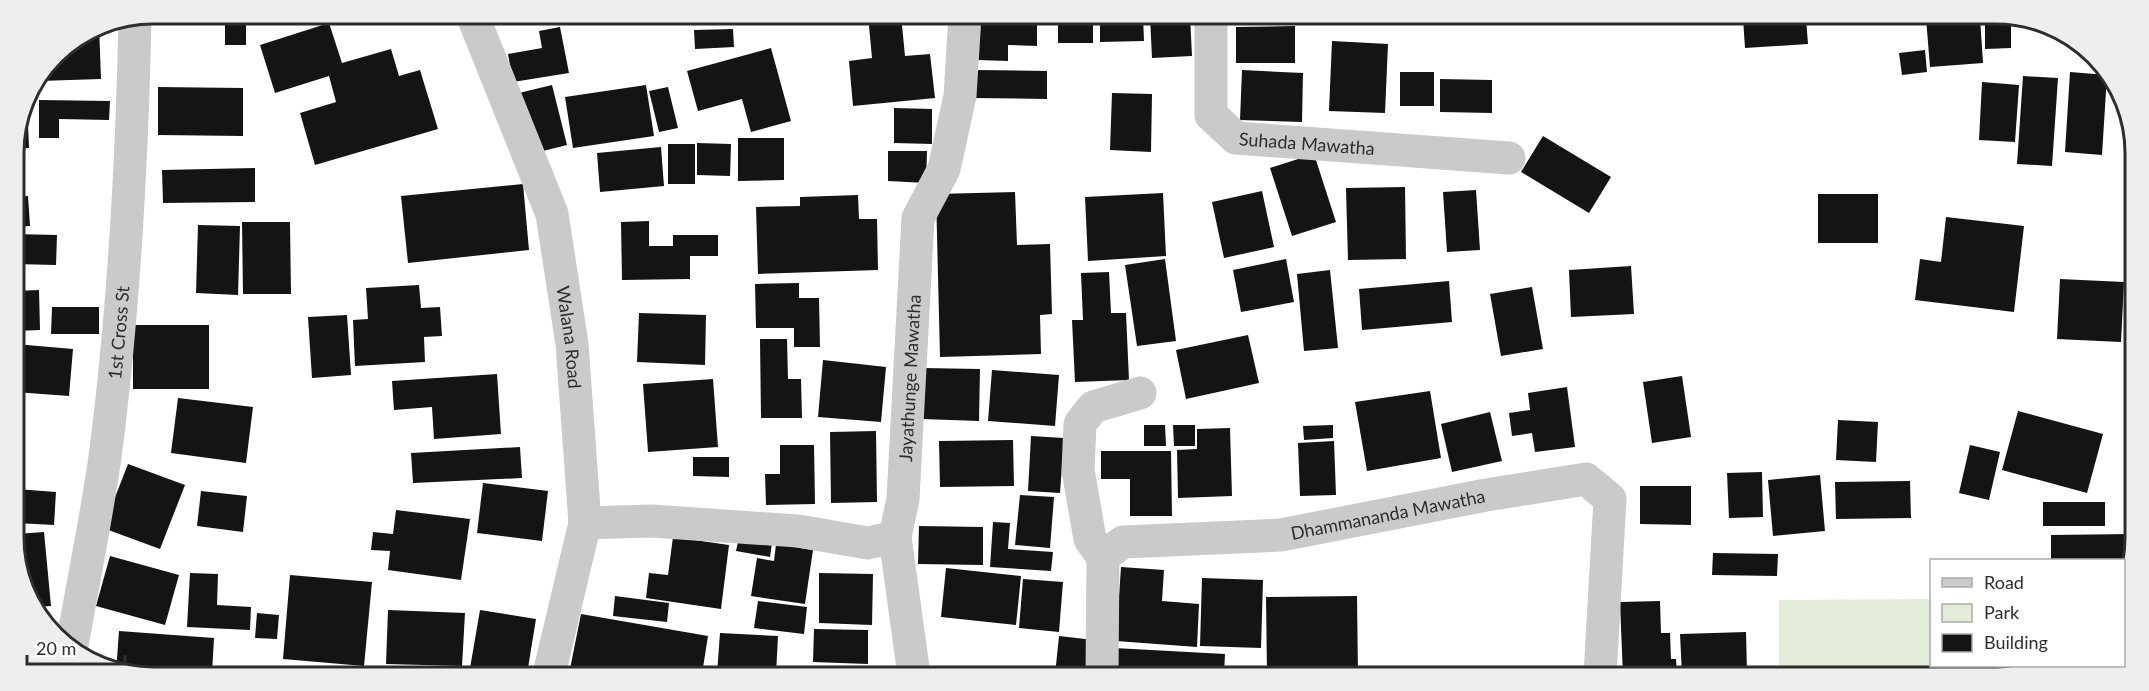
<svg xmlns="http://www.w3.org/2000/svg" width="2149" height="691" viewBox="0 0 2149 691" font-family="Lato,sans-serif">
	<rect width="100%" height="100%" fill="#fff"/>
	<polygon fill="#e3ecd9" points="1931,599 1932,666 2036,666 2005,677 1779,677 1779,600"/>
	<g fill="#141414">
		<rect x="225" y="14" width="21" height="31"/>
		<polygon points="868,15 901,15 905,56 930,54 935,98 853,106 849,61 872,58"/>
		<polygon points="978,16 1037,16 1037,46 1008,45 1008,61 977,60"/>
		<rect x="1058" y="16" width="35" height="27"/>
		<polygon points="1100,16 1143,16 1144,41 1100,42"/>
		<polygon points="1150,16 1190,16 1192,56 1152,58"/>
		<polygon points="1223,16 1253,16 1253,19 1223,20"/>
		<polygon points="1743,18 1806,18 1808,44 1745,48"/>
		<polygon points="1926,18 1980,18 1983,63 1930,67"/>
		<polygon points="1985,18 2011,18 2011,48 1985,49"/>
		<polygon points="329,23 342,63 391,49 399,76 420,70 438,129 315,165 300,113 336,102 329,76 275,93 260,45"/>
		<polygon points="99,25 101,79 39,81 38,78 54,54"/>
		<polygon points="1295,26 1295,63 1236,63 1236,27"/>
		<polygon points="560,27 569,73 513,82 508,54 542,48 539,31"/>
		<polygon points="733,29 734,47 695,49 694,30"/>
		<polygon points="1332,41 1388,44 1385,113 1329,111"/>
		<polygon points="771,48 791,121 751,132 742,99 698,111 687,71"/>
		<polygon points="1925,50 1927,72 1902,75 1899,53"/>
		<polygon points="974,70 1047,71 1047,99 973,98"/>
		<polygon points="1242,70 1303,73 1302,122 1240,120"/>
		<rect x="1400" y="72" width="34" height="34"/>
		<polygon points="2070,72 2107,75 2102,155 2065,152"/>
		<polygon points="2023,76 2058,78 2052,166 2017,164"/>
		<polygon points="1440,79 1492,80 1492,113 1440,112"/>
		<polygon points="1982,82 2019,85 2015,142 1979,140"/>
		<polygon points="552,85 567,145 535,153 519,93"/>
		<polygon points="646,85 654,136 573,148 565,97"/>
		<polygon points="158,87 243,88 243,136 158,135"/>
		<polygon points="668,87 678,128 659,132 649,91"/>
		<polygon points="1112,93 1152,94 1151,152 1110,150"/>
		<polygon points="26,96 27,116 20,116 24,99"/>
		<polygon points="39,100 110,101 109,120 59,119 59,138 39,138"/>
		<polygon points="894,108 932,109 932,144 894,143"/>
		<polygon points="18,125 28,125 29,148 14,149"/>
		<polygon points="1543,136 1611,177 1589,213 1521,172"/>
		<polygon points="738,138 784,138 784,180 738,181"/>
		<polygon points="697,143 731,144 730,176 697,175"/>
		<rect x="668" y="144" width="27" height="40"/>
		<polygon points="661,147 664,186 600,192 597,153"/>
		<polygon points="888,151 927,151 926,183 888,181"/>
		<polygon points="1314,154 1336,222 1292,236 1270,168"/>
		<polygon points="255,168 255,202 163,203 162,170"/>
		<polygon points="523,184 529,250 408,263 401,196"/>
		<polygon points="1405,187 1406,259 1348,260 1346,188"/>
		<polygon points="1476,190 1480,250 1447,252 1443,192"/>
		<polygon points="1262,191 1274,247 1224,258 1212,202"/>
		<polygon points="1015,192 1017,245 1050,244 1052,314 1040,315 1041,354 940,357 936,194"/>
		<polygon points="1163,193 1166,256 1088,261 1085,197"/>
		<rect x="1818" y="194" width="60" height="49"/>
		<polygon points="858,195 859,219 877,219 878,270 758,274 756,207 800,206 800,197"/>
		<polygon points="28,196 30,226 14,227 14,197"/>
		<polygon points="1946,217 2024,226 2014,312 1915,300 1920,259 1941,262"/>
		<polygon points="649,221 649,246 673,246 673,235 718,235 718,256 690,256 690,279 622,280 621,222"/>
		<polygon points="242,222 290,222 291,294 243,294"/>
		<polygon points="198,225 240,226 238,295 196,293"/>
		<polygon points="14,234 57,235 56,265 14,264"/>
		<polygon points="1165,259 1176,341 1137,346 1125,265"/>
		<polygon points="1286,259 1294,302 1241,312 1233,270"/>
		<polygon points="1631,266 1634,314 1571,317 1569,270"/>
		<polygon points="1330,270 1338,348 1304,351 1297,274"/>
		<polygon points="1109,272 1111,313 1126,313 1129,380 1075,382 1072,320 1083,320 1081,273"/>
		<polygon points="2060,279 2124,282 2121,342 2057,339"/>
		<polygon points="1449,281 1452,322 1362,330 1359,289"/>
		<polygon points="799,283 799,298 819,298 820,347 794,347 794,328 756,328 755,284"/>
		<polygon points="419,285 421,308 440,307 442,336 424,337 425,362 355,366 353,320 368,319 366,288"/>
		<polygon points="1532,287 1543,349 1501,356 1490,294"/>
		<polygon points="39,290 40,330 15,331 15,291"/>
		<polygon points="2128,305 2132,306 2132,341 2126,341"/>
		<polygon points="52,307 99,307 99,334 51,334"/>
		<polygon points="639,313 706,315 705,365 637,362"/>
		<polygon points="347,315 351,375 312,378 308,317"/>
		<rect x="133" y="325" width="76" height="64"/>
		<polygon points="1248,335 1259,383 1186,399 1176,350"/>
		<polygon points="760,339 787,339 788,379 801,379 802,418 761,418"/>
		<polygon points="15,344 73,349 69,396 15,392"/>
		<polygon points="823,360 886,367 881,422 818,417"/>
		<polygon points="923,368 980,369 979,421 922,419"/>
		<polygon points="992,370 1059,375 1055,426 988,421"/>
		<polygon points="497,374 501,434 434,439 432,407 394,410 392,381"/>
		<polygon points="1682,376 1691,437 1652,443 1643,382"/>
		<polygon points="713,379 718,447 648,452 643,384"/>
		<polygon points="1567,387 1575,447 1535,452 1532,433 1512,436 1509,413 1530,410 1528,393"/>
		<polygon points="1430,391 1441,458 1367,471 1355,402"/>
		<polygon points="178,398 253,407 246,463 171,453"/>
		<polygon points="2018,411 2103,434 2087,493 2002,470"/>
		<polygon points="1490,412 1502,461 1452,472 1441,424"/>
		<polygon points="1838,420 1878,422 1876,462 1836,460"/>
		<polygon points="1144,425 1165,425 1166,446 1144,446"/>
		<polygon points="1173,425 1195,425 1195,446 1174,446"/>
		<polygon points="1333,425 1333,438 1304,440 1303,426"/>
		<polygon points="1230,428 1232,496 1178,498 1177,450 1197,449 1197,429"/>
		<polygon points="876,431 877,502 831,503 830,432"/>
		<polygon points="1031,436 1064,438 1060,493 1028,491"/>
		<polygon points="1013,440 1014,486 940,487 939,441"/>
		<polygon points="1334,441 1336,495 1300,496 1298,443"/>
		<polygon points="780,445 814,445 815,504 766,505 765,474 780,474"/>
		<polygon points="1970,445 2000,452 1989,500 1959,493"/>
		<polygon points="520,447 522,478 413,483 411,453"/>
		<polygon points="1101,451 1171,451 1172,516 1130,516 1130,479 1101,479"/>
		<polygon points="693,457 729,457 729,477 693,476"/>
		<polygon points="128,464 185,485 160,549 103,528"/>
		<polygon points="1762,472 1763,517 1729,518 1727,473"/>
		<polygon points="1820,475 1825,531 1773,536 1768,480"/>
		<polygon points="1910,481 1911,518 1836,519 1835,482"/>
		<polygon points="483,483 548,491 542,541 477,533"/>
		<polygon points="1640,486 1691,486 1691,525 1640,524"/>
		<polygon points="16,489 56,492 54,525 16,523"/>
		<polygon points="201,491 247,496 243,532 197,526"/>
		<polygon points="1020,495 1054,497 1050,548 1015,545"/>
		<rect x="2043" y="502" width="62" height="24"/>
		<polygon points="396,510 470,519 461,580 388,570 390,551 371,550 373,532 393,534"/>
		<polygon points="993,522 1010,523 1008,549 1053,552 1051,571 990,567"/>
		<polygon points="919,526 983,527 983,565 918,564"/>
		<polygon points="44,532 51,606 37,607 16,565 16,534"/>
		<polygon points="2131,534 2131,575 2127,581 2124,581 2124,560 2051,560 2051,535"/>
		<polygon points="673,537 729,545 721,609 646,598 649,573 668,575"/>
		<polygon points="739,537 772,543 770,557 736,551"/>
		<polygon points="776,544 813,550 805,604 751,596 757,558 774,561"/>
		<polygon points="1713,553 1778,554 1777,576 1712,575"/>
		<polygon points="110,556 179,575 165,625 96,606"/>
		<polygon points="1121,567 1164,570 1162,601 1199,604 1197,647 1116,641"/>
		<polygon points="946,568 1021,576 1016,625 941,617"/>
		<polygon points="190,573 218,574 217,605 251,607 250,630 187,627"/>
		<polygon points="819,573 873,574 872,625 819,623"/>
		<polygon points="290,575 372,582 364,666 283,659"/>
		<polygon points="1202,578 1263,580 1261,648 1200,646"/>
		<polygon points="1023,579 1063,582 1059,632 1019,628"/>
		<polygon points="615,596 669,603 667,622 613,616"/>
		<polygon points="1357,596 1358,676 1267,675 1266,597"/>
		<polygon points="758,601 807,607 804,634 754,628"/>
		<polygon points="1660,601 1661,633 1670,633 1671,659 1676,659 1677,676 1623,676 1620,602"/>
		<polygon points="388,610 465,613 462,666 386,664"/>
		<polygon points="480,610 536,619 527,674 469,674"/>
		<polygon points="257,613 279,615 277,639 255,638"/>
		<polygon points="581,614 708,636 702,674 569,674"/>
		<polygon points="814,629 868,630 868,664 813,662"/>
		<polygon points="119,631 214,638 212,673 116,673"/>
		<polygon points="1746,632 1747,673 1682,675 1680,634"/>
		<polygon points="720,633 778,636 776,674 717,674"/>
		<polygon points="1059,636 1094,640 1090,675 1055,675"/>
		<polygon points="1114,648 1225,654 1224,675 1113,675"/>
	</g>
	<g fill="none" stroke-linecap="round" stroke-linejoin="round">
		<g stroke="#cacaca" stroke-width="33">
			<path id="s1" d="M472 14 552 214 572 344 585 523 549 674"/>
			<path id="s2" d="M1211 16V115L1236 138 1509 158"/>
			<path id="s3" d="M585 523 651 521 798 531 868 543 895 537 903 499 918 218 944 169 960 96 965 16"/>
			<polyline points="895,537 914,675"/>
			<polyline points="1103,557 1090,539 1078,470 1080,424 1093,407 1140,393"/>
			<path id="s4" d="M72 645C83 583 96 520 105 457 124 311 132 164 135 17"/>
			<path id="s5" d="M1102 675 1103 557 1123 542 1281 535 1486 495 1586 479 1610 499 1600 676"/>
		</g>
	</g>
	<g text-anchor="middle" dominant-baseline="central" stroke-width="6" stroke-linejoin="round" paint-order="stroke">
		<g font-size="18" fill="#2d2d2d" stroke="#fff">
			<text stroke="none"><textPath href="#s2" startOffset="204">Suhada Mawatha</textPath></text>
			<text stroke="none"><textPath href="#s4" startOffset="316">1st Cross St</textPath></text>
			<text stroke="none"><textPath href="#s1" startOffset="340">Walana Road</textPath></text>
			<text stroke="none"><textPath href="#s3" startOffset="472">Jayathunge Mawatha</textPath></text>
			<text stroke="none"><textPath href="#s5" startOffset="410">Dhammananda Mawatha</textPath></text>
		</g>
	</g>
	<path d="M0 0H2149V691H0ZM153 24H1996A129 129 0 0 1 2125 153V538A129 129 0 0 1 1996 667H153A129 129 0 0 1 24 538V153A129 129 0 0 1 153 24Z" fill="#eee" fill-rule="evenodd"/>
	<path fill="none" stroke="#2d2d2d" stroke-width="3" d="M153 24H1996A129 129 0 0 1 2125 153V538A129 129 0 0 1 1996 667H153A129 129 0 0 1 24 538V153A129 129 0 0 1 153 24Z"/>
	<rect x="1930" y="559" width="195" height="108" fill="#ffffff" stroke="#ababab" stroke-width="1.5"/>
	<rect x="1942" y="578" width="30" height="9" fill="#cacaca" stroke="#ababab" stroke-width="1.5"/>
	<text x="1984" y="589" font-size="18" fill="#2d2d2d">Road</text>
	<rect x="1942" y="604" width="30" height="18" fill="#e3ecd9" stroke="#ababab" stroke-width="1.5"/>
	<text x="1984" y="619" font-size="18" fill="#2d2d2d">Park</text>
	<rect x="1942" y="634" width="30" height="18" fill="#141414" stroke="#ababab" stroke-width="1.5"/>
	<text x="1984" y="649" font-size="18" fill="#2d2d2d">Building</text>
	<path d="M27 655v9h98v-9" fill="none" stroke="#2d2d2d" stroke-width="3"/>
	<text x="36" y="655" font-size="18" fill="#2d2d2d" stroke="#ffffff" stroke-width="4.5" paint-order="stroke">20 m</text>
</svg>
